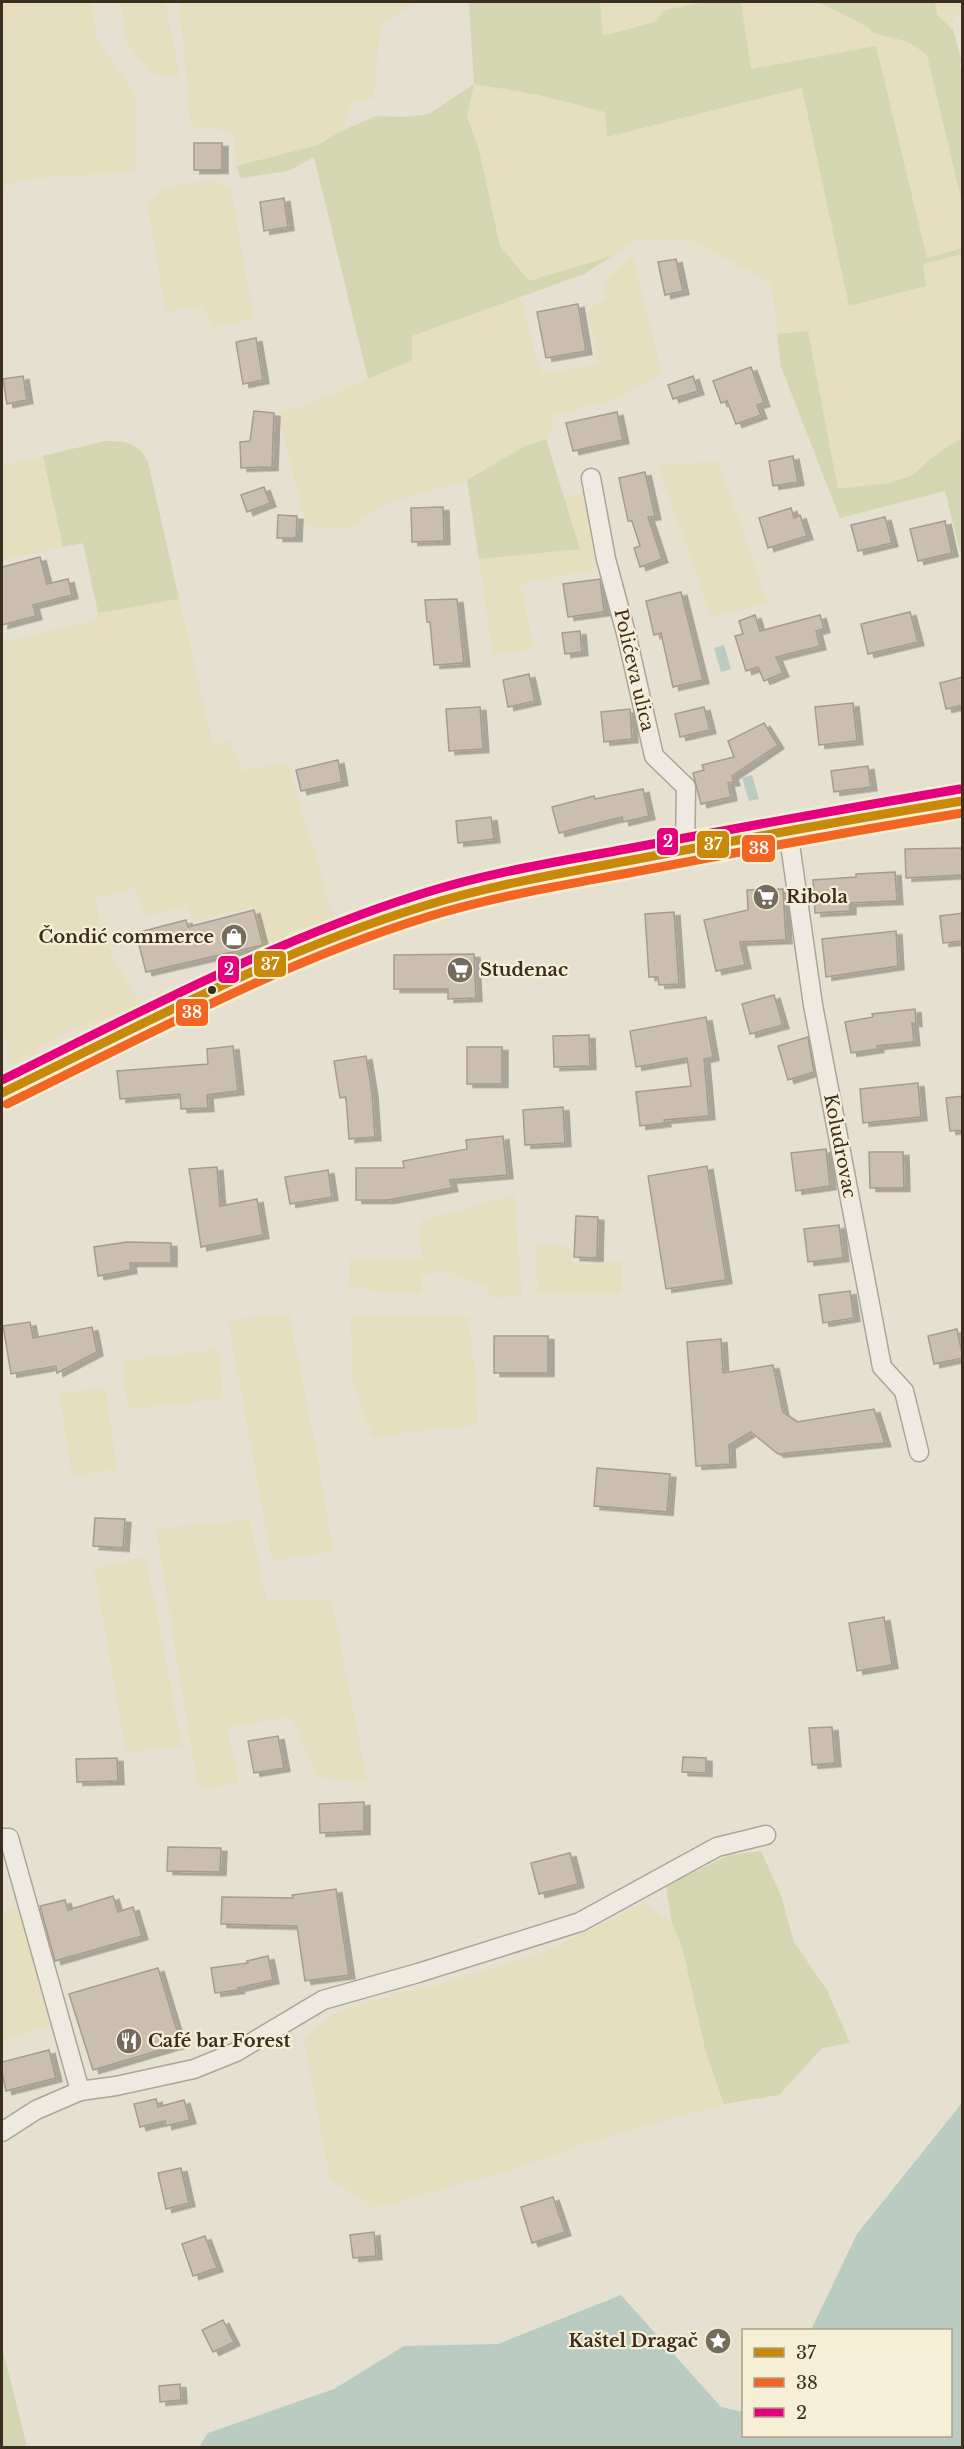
<svg xmlns="http://www.w3.org/2000/svg" width="964" height="2449" viewBox="0 0 964 2449" font-family="'Libre Baskerville',serif">
	<defs>
		<filter id="shadow"><feDropShadow dx="6" dy="3.5" stdDeviation="0" flood-color="#0004"/></filter>
	</defs>
	<rect width="100%" height="100%" fill="#e5e0cf"/>
	<g fill="#e5dfbf">
		<polygon points="2,2 92,2 96,38 135,95 136,172 34,178 2,185"/>
		<polygon points="121,2 165,2 180,76 151,73 125,40"/>
		<polygon points="179,2 415,2 380,26 374,98 353,100 341,131 319,145 236,166 233,131 191,126"/>
		<polygon points="600,2 707,2 665,10 655,22 603,37"/>
		<polygon points="741,2 818,2 868,27 873,33 909,42 927,55 962,201 962,248 927,258 876,46 750,69"/>
		<polygon points="935,2 962,2 962,14 953,18 953,30 937,15"/>
		<polygon points="474,84 539,95 605,112 608,137 803,88 849,306 926,285 923,264 962,254 962,437 929,460 913,475 889,483 838,489 808,331 777,334 772,283 693,241 639,239 612,256 529,282 500,246 479,150 467,117"/>
		<polygon points="215,180 231,190 254,319 213,328 203,305 166,312 147,202 164,187"/>
		<polygon points="632,255 662,374 613,400 551,415 551,437 525,446 467,480 381,505 349,529 306,526 278,412 303,407 412,360 412,336 519,298 542,375 599,364 587,312 605,298 605,282"/>
		<polygon points="43,456 63,547 2,559 2,465"/>
		<polygon points="719,462 767,603 711,618 658,464"/>
		<polygon points="583,492 600,568 520,584 534,648 493,655 479,559 579,549 563,500"/>
		<polygon points="179,599 213,744 230,741 243,771 287,762 336,924 268,951 255,906 195,921 184,906 146,916 135,888 96,898 99,923 114,960 142,1005 78,1027 47,1042 10,1066 2,1026 2,643 99,619 98,613"/>
		<polygon points="514,1195 522,1295 491,1298 486,1287 449,1272 422,1274 421,1294 349,1288 350,1258 422,1258 420,1221"/>
		<polygon points="535,1244 568,1247 574,1266 622,1261 622,1294 538,1294"/>
		<polygon points="289,1314 316,1448 333,1551 272,1561 228,1320"/>
		<polygon points="350,1315 468,1317 476,1379 478,1424 373,1437 353,1382"/>
		<polygon points="219,1349 223,1399 128,1409 122,1361"/>
		<polygon points="105,1388 117,1469 72,1476 59,1393"/>
		<polygon points="249,1520 267,1600 332,1600 367,1782 317,1777 291,1717 227,1727 239,1784 198,1788 156,1529"/>
		<polygon points="146,1557 182,1747 126,1752 94,1568"/>
		<polygon points="645,1903 672,1924 682,1946 705,2049 724,2104 588,2142 505,2172 374,2208 330,2179 304,2039 334,2014 400,1992 439,1985 539,1954"/>
		<polygon points="20,1906 54,2024 2,2041 2,1912"/>
	</g>
	<g fill="#d3d6b1">
		<polygon points="469,2 600,2 603,36 655,22 665,10 707,2 741,2 751,69 876,46 927,258 962,248 962,254 923,264 926,286 849,306 802,88 607,137 605,112 539,95 474,84 467,117 479,150 500,246 529,281 612,256 584,274 412,336 412,360 368,379 314,157 288,171 241,178 236,166 318,145 341,131 377,116 405,117 429,114 474,84"/>
		<polygon points="818,2 935,2 937,15 953,30 962,62 959,62 962,75 962,202 927,55 909,42 873,33 868,27"/>
		<polygon points="808,331 838,489 889,483 913,475 929,460 962,437 962,550 960,551 945,491 840,518 781,367 777,334"/>
		<polygon points="546,439 580,549 479,559 467,480 525,446"/>
		<path d="M105 441C126 441 138 442 148 462L179 599 98 613 83 543 63 547 43 456Z"/>
		<polygon points="761,1851 781,1896 794,1942 828,1992 850,2043 822,2048 779,2095 724,2104 705,2049 682,1946 672,1924 666,1886 729,1855"/>
		<polygon points="2,2347 27,2447 2,2447"/>
	</g>
	<g fill="#baccc2">
		<polygon points="724,645 731,669 721,672 714,648"/>
		<polygon points="752,775 759,799 749,801 742,778"/>
		<polygon points="962,2103 962,2447 199,2447 208,2433 334,2389 404,2346 498,2344 621,2295 721,2407 743,2412 744,2436 950,2436 950,2330 811,2330 857,2234"/>
	</g>
	<g fill="#cabeaf" stroke="#a69c8e" stroke-width="1.5" filter="url(#shadow)">
		<rect x="194" y="143" width="28" height="27"/>
		<polygon points="284,198 288,227 264,231 260,202"/>
		<polygon points="676,259 683,291 665,295 658,262"/>
		<polygon points="578,304 586,351 546,358 537,312"/>
		<polygon points="256,338 263,380 243,384 236,342"/>
		<polygon points="751,367 764,403 757,405 761,415 736,424 727,401 721,403 713,381"/>
		<polygon points="23,376 27,400 7,404 3,379"/>
		<polygon points="693,376 698,391 673,399 668,385"/>
		<polygon points="254,411 274,413 272,467 241,468 240,442 250,441"/>
		<polygon points="617,412 623,440 573,451 566,423"/>
		<polygon points="793,456 798,482 773,486 769,461"/>
		<polygon points="645,472 655,516 648,517 662,559 640,567 634,548 640,546 632,521 628,521 619,478"/>
		<polygon points="264,487 270,503 247,512 241,495"/>
		<polygon points="443,507 444,541 412,542 411,508"/>
		<polygon points="791,508 794,518 800,515 807,536 768,548 759,518"/>
		<polygon points="278,515 297,516 296,538 277,538"/>
		<polygon points="885,517 892,543 858,551 851,525"/>
		<polygon points="945,521 952,553 918,561 910,529"/>
		<polygon points="40,557 47,584 68,579 72,595 33,605 36,616 2,625 2,567"/>
		<polygon points="600,579 604,612 568,617 563,584"/>
		<polygon points="681,592 703,680 673,687 661,633 654,635 646,601"/>
		<polygon points="457,599 464,663 434,665 430,622 427,622 425,600"/>
		<polygon points="910,612 918,642 868,654 861,624"/>
		<polygon points="755,615 760,631 820,615 824,629 816,631 820,646 776,657 783,673 764,681 758,667 746,671 735,636 743,634 739,621"/>
		<polygon points="580,631 582,652 565,654 562,633"/>
		<polygon points="529,674 535,701 508,707 503,680"/>
		<polygon points="963,677 963,705 946,709 940,683"/>
		<polygon points="853,703 857,741 819,745 815,707"/>
		<polygon points="480,707 483,749 449,751 446,709"/>
		<polygon points="704,707 710,730 680,737 675,714"/>
		<polygon points="630,709 632,739 604,742 601,712"/>
		<polygon points="764,723 778,745 732,776 734,782 728,783 731,797 701,804 693,773 704,770 702,765 734,757 728,741"/>
		<polygon points="338,760 342,782 301,791 296,770"/>
		<polygon points="868,766 871,787 834,792 831,771"/>
		<polygon points="643,789 649,816 623,822 622,817 559,833 552,807 594,796 595,799"/>
		<polygon points="491,817 494,839 458,843 456,821"/>
		<polygon points="963,848 963,875 906,878 905,849"/>
		<polygon points="895,872 897,901 850,903 850,911 815,913 813,880 856,877 856,874"/>
		<polygon points="783,889 786,940 740,942 745,965 716,971 704,920 748,910 747,890"/>
		<polygon points="254,910 263,945 146,972 136,933 186,920 188,927"/>
		<polygon points="674,912 679,984 659,985 658,977 649,977 645,914"/>
		<polygon points="963,913 963,941 943,943 940,916"/>
		<polygon points="896,931 898,966 826,977 822,939"/>
		<polygon points="474,954 476,998 448,999 448,989 394,989 394,955"/>
		<polygon points="774,995 783,1025 750,1034 742,1004"/>
		<polygon points="915,1009 916,1023 912,1023 914,1042 877,1046 878,1049 851,1053 845,1022 873,1017 872,1014"/>
		<polygon points="706,1017 713,1057 704,1059 709,1116 664,1120 665,1123 640,1126 636,1092 691,1086 687,1058 636,1067 630,1031"/>
		<polygon points="589,1035 590,1066 554,1067 553,1036"/>
		<polygon points="808,1037 814,1072 788,1080 778,1046"/>
		<polygon points="233,1046 238,1091 207,1095 208,1108 181,1109 180,1094 120,1099 117,1071 208,1064 207,1049"/>
		<rect x="467" y="1047" width="35" height="37"/>
		<polygon points="366,1056 372,1093 375,1137 349,1139 346,1097 340,1098 334,1061"/>
		<polygon points="918,1083 921,1117 863,1123 860,1089"/>
		<polygon points="963,1096 963,1130 950,1131 946,1098"/>
		<polygon points="563,1107 565,1143 525,1145 523,1110"/>
		<polygon points="503,1136 507,1175 450,1180 452,1188 388,1200 356,1200 356,1168 404,1168 403,1161 467,1149 466,1140"/>
		<polygon points="826,1149 830,1186 796,1191 791,1153"/>
		<polygon points="869,1152 903,1152 904,1188 870,1188"/>
		<polygon points="707,1166 726,1280 666,1289 648,1176"/>
		<polygon points="217,1167 220,1206 257,1199 263,1235 201,1247 189,1169"/>
		<polygon points="328,1170 332,1197 290,1204 285,1177"/>
		<polygon points="576,1216 598,1217 597,1258 574,1257"/>
		<polygon points="839,1225 843,1258 808,1262 804,1229"/>
		<polygon points="127,1242 171,1243 171,1263 130,1263 131,1270 98,1276 94,1247"/>
		<polygon points="850,1291 854,1318 823,1323 819,1295"/>
		<polygon points="30,1322 33,1338 92,1327 97,1352 57,1373 56,1366 11,1374 3,1326"/>
		<polygon points="957,1329 963,1358 934,1364 928,1336"/>
		<rect x="494" y="1336" width="54" height="37"/>
		<polygon points="721,1339 723,1373 773,1365 783,1412 797,1422 874,1409 885,1443 778,1454 751,1432 729,1445 730,1464 696,1466 687,1342"/>
		<polygon points="597,1468 670,1474 667,1512 594,1506"/>
		<polygon points="95,1518 125,1519 123,1548 93,1546"/>
		<polygon points="884,1617 892,1665 857,1671 849,1623"/>
		<polygon points="832,1727 835,1763 812,1765 809,1728"/>
		<polygon points="278,1736 284,1768 254,1773 248,1741"/>
		<polygon points="683,1757 706,1758 706,1773 682,1772"/>
		<polygon points="117,1758 118,1781 77,1782 76,1759"/>
		<polygon points="364,1802 364,1831 320,1833 319,1804"/>
		<polygon points="168,1847 221,1848 220,1872 167,1871"/>
		<polygon points="570,1853 578,1884 539,1894 531,1863"/>
		<polygon points="336,1889 349,1975 305,1981 297,1926 221,1924 222,1897 293,1898 292,1895"/>
		<polygon points="113,1896 118,1912 133,1907 142,1936 55,1961 40,1906 65,1900 68,1910"/>
		<polygon points="268,1956 273,1980 238,1988 239,1990 215,1993 211,1968 248,1963 247,1961"/>
		<polygon points="158,1968 181,2044 93,2070 69,1994"/>
		<polygon points="49,2050 56,2078 6,2091 2,2073 2,2062"/>
		<polygon points="156,2099 158,2107 184,2100 190,2120 166,2126 165,2121 140,2127 134,2104"/>
		<polygon points="181,2168 189,2203 166,2209 158,2173"/>
		<polygon points="553,2197 565,2232 532,2243 521,2207"/>
		<polygon points="374,2232 376,2256 353,2258 350,2235"/>
		<polygon points="205,2236 217,2268 193,2276 182,2244"/>
		<polygon points="223,2320 234,2342 213,2352 202,2330"/>
		<polygon points="180,2384 181,2400 160,2402 159,2386"/>
	</g>
	<g fill="none" stroke-linecap="round" stroke-linejoin="round">
		<defs>
			<g id="minor">
				<polyline points="591,478 606,559 627,637 654,756 686,787 685,851"/>
				<polyline points="788,830 813,1005 882,1367 904,1391 919,1452"/>
				<polyline points="2,1838 9,1838 80,2091 116,2086 194,2069 236,2052 323,2000 418,1973 580,1922 717,1847 766,1835"/>
				<polyline points="2,2132 36,2110 80,2091"/>
			</g>
			<path id="primary" d="M2 1093C159 1017 315 931 486 888L788 830 962 801"/>
		</defs>
		<use href="#minor" stroke="#aba598" stroke-width="21"/>
		<use href="#primary" stroke="#908a7f" stroke-width="32"/>
		<use href="#minor" stroke="#eeeae1" stroke-width="18"/>
		<use href="#primary" stroke="#e5e1d2" stroke-width="28"/>
		<defs>
			<path id="bus-1" d="M2 1093C140 1026 277 951 424 906 492 885 562 873 632 860 742 839 852 819 962 801"/>
			<path id="bus-2" d="M7 1104C144 1037 281 962 427 917 495 896 565 885 634 872 743 851 853 831 962 813"/>
			<path id="bus-3" d="M2 1080C138 1013 273 941 418 895 486 873 556 862 626 849 737 828 848 808 960 789"/>
		</defs>
		<use href="#bus-1" stroke="#f6eed5" stroke-width="14"/>
		<use href="#bus-2" stroke="#f6eed5" stroke-width="14"/>
		<use href="#bus-3" stroke="#f6eed5" stroke-width="14"/>
		<use href="#bus-1" stroke="#c88808" stroke-width="9"/>
		<use href="#bus-2" stroke="#f26522" stroke-width="9"/>
		<use href="#bus-3" stroke="#e5007d" stroke-width="9"/>
	</g>
	<defs>
		<symbol id="supermarket-disc" viewBox="-11 -11 22 22"><circle r="9.5" fill="#766c5d" stroke="#f6eed5"/><path d="M-6-5.5h2.5l.6 2H6L4.5 2H-2.5L-4.4-4H-6ZM-1.5 3.2a1.3 1.3 0 1 0 .1 0ZM3 3.2a1.3 1.3 0 1 0 .1 0Z" fill="#fff"/></symbol>
		<symbol id="shop-disc" viewBox="-11 -11 22 22"><circle r="9.5" fill="#766c5d" stroke="#f6eed5"/><path d="M-5-2.5h2.3a2.7 3.5 0 0 1 5.4 0H5L5.5 6h-11ZM-1.5-2.5h3a1.5 2.3 0 0 0-3 0Z" fill="#fff"/></symbol>
		<symbol id="restaurant-disc" viewBox="-11 -11 22 22"><circle r="9.5" fill="#766c5d" stroke="#f6eed5"/><path d="M-5-6h1v4h1v-4h1v4h1v-4h1v5L-1.5 .5V6h-2V.5L-5-1ZM5-6V6H3V1.5H1.5Q1.5-4 5-6Z" fill="#fff"/></symbol>
		<symbol id="sight-disc" viewBox="-11 -11 22 22"><circle r="9.5" fill="#766c5d" stroke="#f6eed5"/><path d="M0-6L1.8-2.2L6-1.7L2.9 1.2L3.7 5.4L0 3.3L-3.7 5.4L-2.9 1.2L-6-1.7L-1.8-2.2Z" fill="#fff"/></symbol>
	</defs>
	<g fill-rule="evenodd">
		<use href="#supermarket-disc" x="751" y="882" width="30" height="30"/>
		<use href="#shop-disc" x="219" y="922" width="30" height="30"/>
		<use href="#supermarket-disc" x="445" y="955" width="30" height="30"/>
		<use href="#restaurant-disc" x="114" y="2026" width="30" height="30"/>
		<use href="#sight-disc" x="703" y="2326" width="30" height="30"/>
	</g>
	<circle fill="#3b2e1f" stroke="#f6eed5" stroke-width="2" cx="212" cy="990" r="5"/>
	<g text-anchor="middle" dominant-baseline="central" stroke-width="4.5" stroke-linejoin="round" paint-order="stroke">
		<g font-size="18" fill="#3b2e1f" stroke="#f6eed5">
			<text transform="translate(634 670) rotate(77)">Polićeva ulica</text>
			<text transform="translate(840 1146) rotate(79)">Koludrovac</text>
		</g>
		<g font-size="18" font-weight="bold" fill="#3b2e1f" stroke="#f6eed5" text-anchor="start">
			<text x="786" y="897">Ribola</text>
			<text x="214" y="937" text-anchor="end">Čondić commerce</text>
			<text x="480" y="970">Studenac</text>
			<text x="148" y="2041">Café bar Forest</text>
			<text x="698" y="2341" text-anchor="end">Kaštel Dragač</text>
		</g>
	</g>
	<g stroke="#f6eed5" stroke-width="2">
		<rect x="656" y="827" width="23" height="29" rx="6" fill="#e5007d"/>
		<rect x="696" y="830" width="34" height="29" rx="6" fill="#c88808"/>
		<rect x="741" y="834" width="35" height="29" rx="6" fill="#f26522"/>
		<rect x="253" y="950" width="34" height="28" rx="6" fill="#c88808"/>
		<rect x="217" y="955" width="23" height="29" rx="6" fill="#e5007d"/>
		<rect x="175" y="998" width="34" height="29" rx="6" fill="#f26522"/>
	</g>
	<g font-size="16" text-anchor="middle" font-weight="bold" fill="#fff">
		<text x="668" y="847">2</text>
		<text x="713" y="850">37</text>
		<text x="759" y="854">38</text>
		<text x="270" y="970">37</text>
		<text x="229" y="975">2</text>
		<text x="192" y="1018">38</text>
	</g>
	<rect width="964" height="2449" fill="none" stroke="#3b2e1f" stroke-width="6"/>
	<rect x="742" y="2329" width="210" height="108" fill="#f6eed5" stroke="#aba18c" stroke-width="1.5"/>
	<rect x="754" y="2348" width="30" height="9" fill="#c88808" stroke="#aba18c" stroke-width="1.5"/>
	<text x="796" y="2359" font-size="18" fill="#3b2e1f">37</text>
	<rect x="754" y="2378" width="30" height="9" fill="#f26522" stroke="#aba18c" stroke-width="1.5"/>
	<text x="796" y="2389" font-size="18" fill="#3b2e1f">38</text>
	<rect x="754" y="2408" width="30" height="9" fill="#e5007d" stroke="#aba18c" stroke-width="1.5"/>
	<text x="796" y="2419" font-size="18" fill="#3b2e1f">2</text>
</svg>
